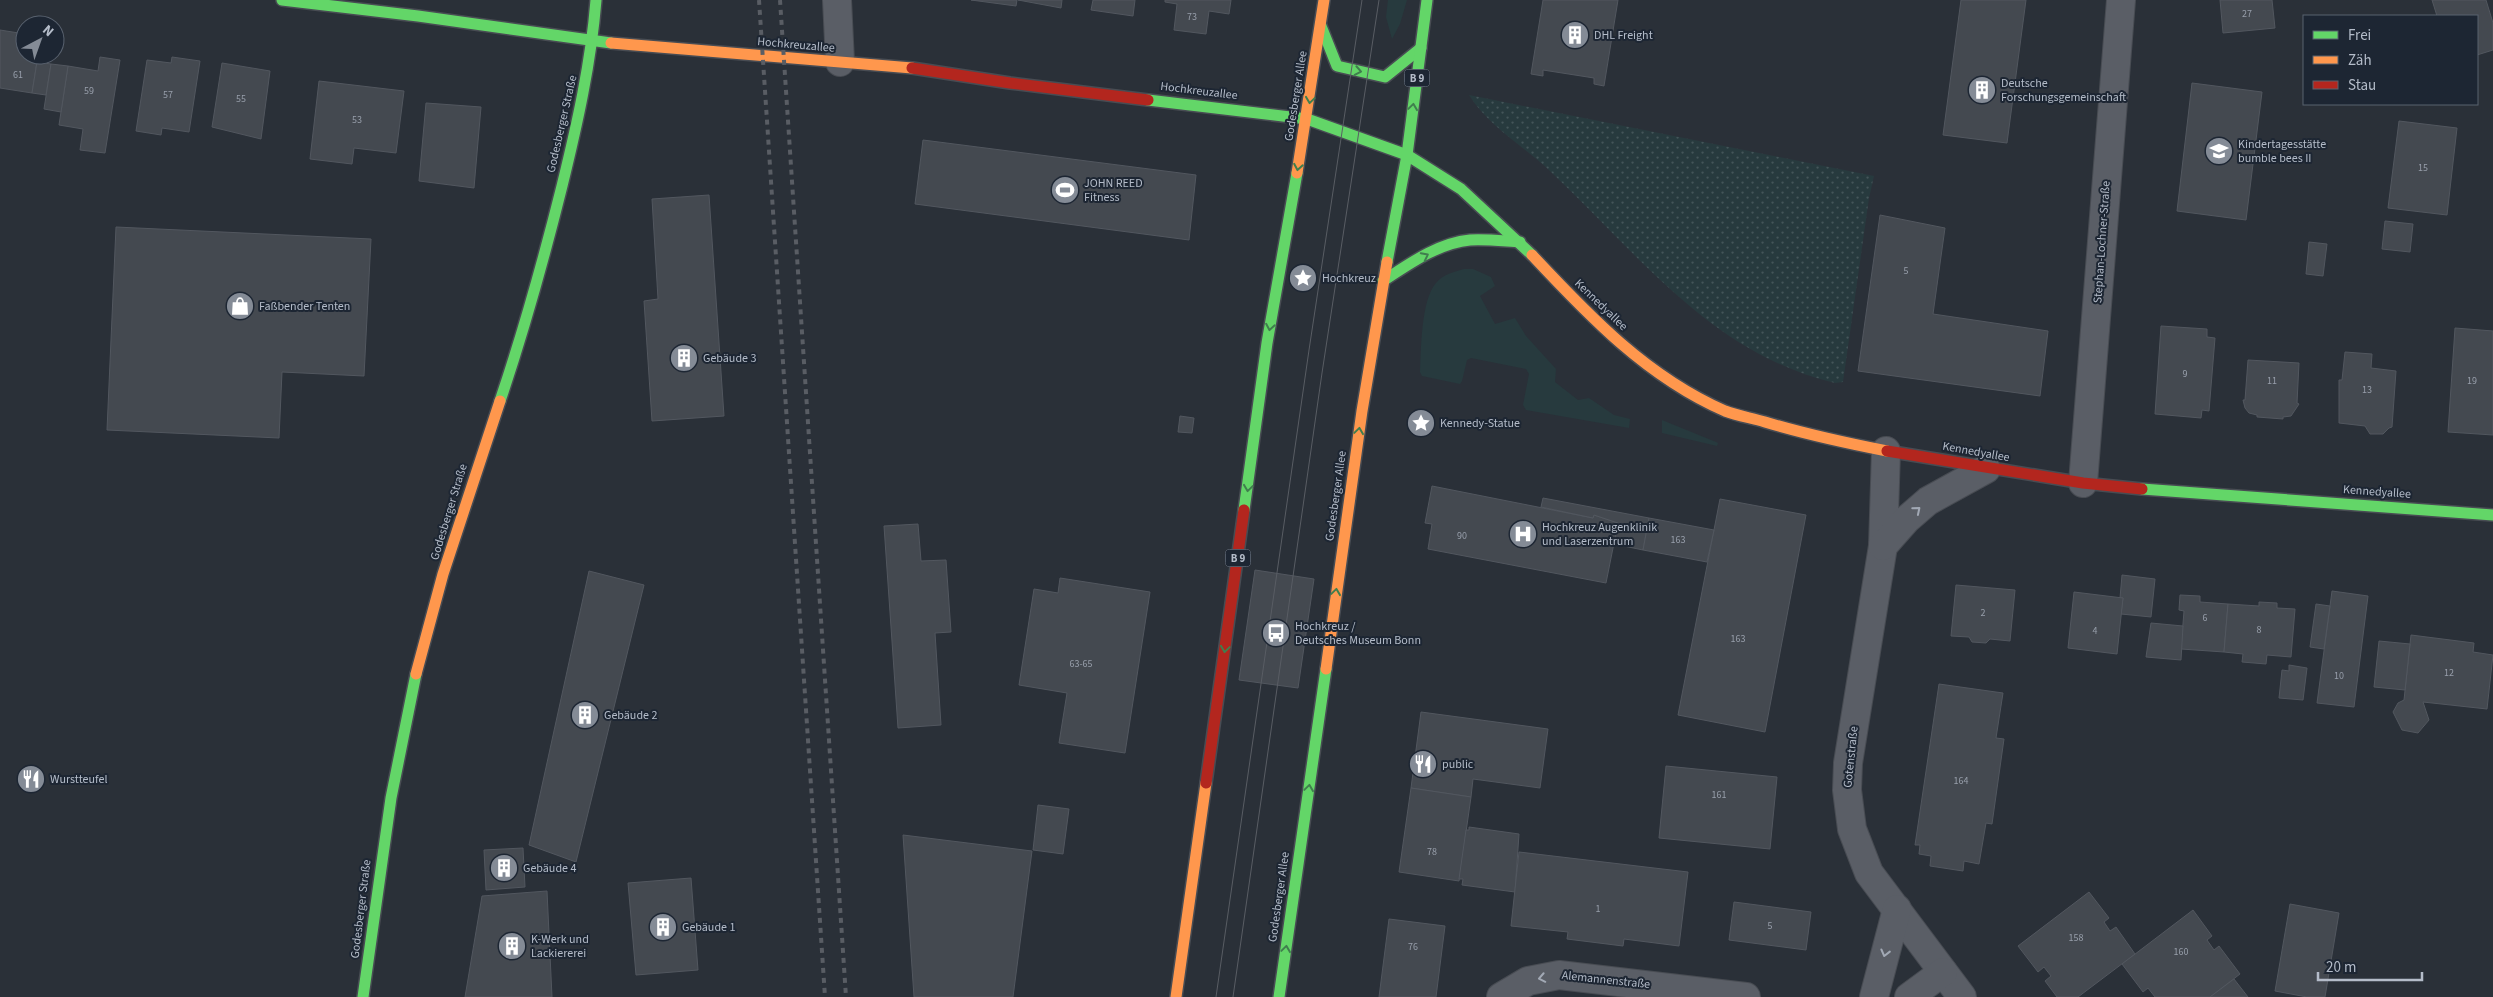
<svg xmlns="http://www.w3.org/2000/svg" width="2493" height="997" viewBox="0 0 2493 997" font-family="'Source Sans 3',sans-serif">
	<defs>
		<pattern id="park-dots" width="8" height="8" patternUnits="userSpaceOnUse" patternTransform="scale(1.25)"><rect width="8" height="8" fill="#273a3e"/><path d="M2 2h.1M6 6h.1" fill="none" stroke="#445559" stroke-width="1.8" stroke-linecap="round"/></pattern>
	</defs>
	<rect width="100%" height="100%" fill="#2a3038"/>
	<g fill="#273a3e">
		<polygon points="1388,0 1407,0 1400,24 1392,39 1386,17"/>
		<path d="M1464 269H1473L1491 277 1495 286 1480 296 1495 324 1515 318 1526 336 1556 369 1555 382 1578 400 1589 398 1614 415 1630 419 1629 428 1526 410 1523 405 1529 374 1526 369 1471 358 1467 360 1462 381 1460 384 1422 376 1420 372C1421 349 1421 300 1436 283 1443 274 1454 272 1464 269Z"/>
		<polygon points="1662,420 1716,442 1718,443 1717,446 1662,433"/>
	</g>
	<path fill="url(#park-dots)" d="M1469 95 1874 176 1869 198 1843 382 1835 383C1712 354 1638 254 1551 172 1525 147 1488 126 1469 95Z"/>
	<g fill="#444950" stroke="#52575f">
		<polygon points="971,0 1017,0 1016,6"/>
		<polygon points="1018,0 1062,0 1061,8"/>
		<polygon points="1093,0 1135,0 1133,16 1091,10"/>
		<polygon points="1165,0 1231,0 1229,14 1209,11 1206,34 1174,30 1177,4 1165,2"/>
		<polygon points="1543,0 1618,0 1604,86 1594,84 1594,78 1543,70 1543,76 1531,74"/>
		<polygon points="1961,0 2026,0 2007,143 1943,135"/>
		<polygon points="2220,0 2272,0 2275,28 2223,33"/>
		<polygon points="2432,0 2486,0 2493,23 2493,50 2477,55 2477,16 2437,16"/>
		<polygon points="0,30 25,34 25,55 38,55 32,93 0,88"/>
		<polygon points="100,57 120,60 105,153 80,150 83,129 59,125 68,66 98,71"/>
		<polygon points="172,57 200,61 189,132 162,128 161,135 136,131 147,60 171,63"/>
		<polygon points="37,62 51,64 46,95 32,93"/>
		<polygon points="222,63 270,71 261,139 212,127"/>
		<polygon points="51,64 68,66 61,112 44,109"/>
		<polygon points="319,81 404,91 396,153 354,148 352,164 310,159"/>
		<polygon points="2192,83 2262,92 2246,220 2177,211"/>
		<polygon points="426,103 481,107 474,188 419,181"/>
		<polygon points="2399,121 2457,128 2447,215 2388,208"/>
		<polygon points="923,140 1196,175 1189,240 915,204"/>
		<polygon points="709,195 724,416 652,421 644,301 658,299 652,199"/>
		<polygon points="1880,215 1945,228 1933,314 2048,331 2040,396 1858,371"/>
		<polygon points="2385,221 2413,224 2410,252 2382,249"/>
		<polygon points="116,227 371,239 364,376 282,372 279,438 107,430"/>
		<polygon points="2309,242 2327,244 2323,276 2306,274"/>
		<polygon points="2161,326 2207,329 2207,337 2215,338 2209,411 2202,410 2201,418 2155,414"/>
		<polygon points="2455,328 2493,331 2493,435 2448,432"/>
		<polygon points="2345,352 2372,354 2371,368 2396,371 2392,427 2389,428 2383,434 2370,434 2365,426 2339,423 2339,380 2342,380"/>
		<polygon points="2248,360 2299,363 2297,403 2299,404 2291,416 2283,417 2283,419 2257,417 2257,415 2249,413 2245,408 2243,400 2245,400"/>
		<polygon points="1180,416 1194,418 1192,433 1178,432"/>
		<polygon points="1432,486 1593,518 1594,515 1618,523 1606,583 1428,549 1432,524 1425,523"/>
		<polygon points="1543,498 1649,518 1643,550 1614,544 1618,523 1594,515 1593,518 1541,507"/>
		<polygon points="1720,499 1806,515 1765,732 1678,715"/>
		<polygon points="1649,518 1714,530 1707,562 1643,550"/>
		<polygon points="918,524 921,561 946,560 951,632 935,633 941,725 898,728 884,526"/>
		<polygon points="1255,570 1314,579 1298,688 1239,680"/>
		<polygon points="589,571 644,585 576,862 529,845"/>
		<polygon points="2122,575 2155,579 2151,617 2121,614 2123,598 2120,598"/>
		<polygon points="1060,578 1150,592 1125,753 1059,743 1067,693 1019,685 1034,589 1058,593"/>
		<polygon points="1956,585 2015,590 2010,641 1990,639 1986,643 1972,642 1969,637 1951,636"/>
		<polygon points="2332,591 2368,596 2354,707 2317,703"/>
		<polygon points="2074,592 2123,598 2117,654 2068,648"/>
		<polygon points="2180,595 2200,596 2200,602 2228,604 2224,652 2181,649 2184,611 2179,610"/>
		<polygon points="2259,602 2277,603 2277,608 2295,609 2291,657 2267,655 2266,664 2242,662 2243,654 2224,652 2228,604 2259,606"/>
		<polygon points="2316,604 2330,606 2324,649 2310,647"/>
		<polygon points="2151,623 2183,626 2181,660 2146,657"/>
		<polygon points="2411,635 2474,643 2473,652 2493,655 2487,709 2423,702 2429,720 2418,733 2402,730 2393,712 2398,703 2404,700"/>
		<polygon points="2379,641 2410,644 2405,690 2374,687"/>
		<polygon points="2289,665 2307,668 2303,700 2279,698 2282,670 2289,671"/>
		<polygon points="1939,684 2003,693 1996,738 2004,739 1992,824 1986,823 1979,864 1964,861 1963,871 1930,866 1931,856 1919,854 1920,845 1915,845"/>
		<polygon points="1421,712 1548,729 1540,788 1473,779 1471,797 1411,788"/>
		<polygon points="1666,766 1777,777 1770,849 1659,838"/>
		<polygon points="1411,788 1471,797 1459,881 1399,872"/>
		<polygon points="1038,805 1069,809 1063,854 1033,850"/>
		<polygon points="1469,827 1519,834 1515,892 1462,885 1463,879 1459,879 1466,830 1469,830"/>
		<polygon points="903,835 1032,851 1013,997 914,997"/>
		<polygon points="523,848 525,887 486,890 484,850"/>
		<polygon points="1519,852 1688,872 1679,946 1624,939 1623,946 1567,939 1568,932 1511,926"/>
		<polygon points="691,878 698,970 636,975 628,883"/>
		<polygon points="547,891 552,997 465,997 482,896"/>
		<polygon points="2089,892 2109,918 2104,922 2110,931 2116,927 2135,954 2078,997 2057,997 2045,981 2051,976 2044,967 2038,972 2018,946"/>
		<polygon points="1734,902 1811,912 1806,950 1729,940"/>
		<polygon points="2290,904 2339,913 2325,997 2307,997 2275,991"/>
		<polygon points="2193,910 2212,936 2207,940 2214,950 2219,946 2240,974 2210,997 2155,997 2148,988 2143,992 2122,964"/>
		<polygon points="1389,919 1445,926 1436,997 1379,997"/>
		<polygon points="2234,979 2248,997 2210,997"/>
	</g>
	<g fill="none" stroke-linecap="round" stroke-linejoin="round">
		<defs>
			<g id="street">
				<polyline points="837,0 840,62"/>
				<polyline points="1886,451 1883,546 1848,763 1847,790 1852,829 1869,873 1962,997"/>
				<polyline points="2083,483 2121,0"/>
				<polyline points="1883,546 1906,520 1928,501 1986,469"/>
				<polyline points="1501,997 1528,981 1559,975 1746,997"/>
				<polyline points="1874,997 1897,909"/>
				<polyline points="1909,997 1943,972"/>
			</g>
			<g id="fast">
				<polyline points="282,0 418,16 611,43"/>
				<polyline points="1321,26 1337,66 1385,77 1421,48"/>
				<polyline points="1148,100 1307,119 1407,155 1461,189 1532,255"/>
				<polyline points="1387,262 1407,155 1427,0"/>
				<path d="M1383 281C1409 264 1438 243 1470 240 1486 239 1503 241 1520 242"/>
				<path d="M500 401C524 330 544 258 562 186 577 125 591 63 596 0"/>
				<polyline points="2142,489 2493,515"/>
				<polyline points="1244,510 1267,343 1297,173"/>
				<polyline points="363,997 391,798 416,674"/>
				<polyline points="1279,997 1326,669"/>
			</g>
			<g id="slow">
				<polyline points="611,43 912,68"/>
				<polyline points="1297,173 1324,0"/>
				<path d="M1532 255C1589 316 1647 377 1725 411 1738 416 1752 418 1765 422 1805 434 1846 443 1887 451"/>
				<polyline points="1326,669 1362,411 1387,262"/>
				<polyline points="416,674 443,574 500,401"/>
				<polyline points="1176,997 1206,783"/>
			</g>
			<g id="jam">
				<polyline points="912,68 1010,83 1148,100"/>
				<polyline points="1887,451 2083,483 2142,489"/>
				<polyline points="1206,783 1244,510"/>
			</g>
		</defs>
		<use href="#street" stroke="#484c53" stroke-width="30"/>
		<use href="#fast" stroke="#484c53" stroke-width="14"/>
		<use href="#slow" stroke="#484c53" stroke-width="14"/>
		<use href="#jam" stroke="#484c53" stroke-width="14"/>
		<use href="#street" stroke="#5a5e66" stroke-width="28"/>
		<use href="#fast" stroke="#63d668" stroke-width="11"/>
		<use href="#slow" stroke="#ff974d" stroke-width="11"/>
		<use href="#jam" stroke="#b3261e" stroke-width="11"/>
		<g stroke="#595d64" stroke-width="1">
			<polyline points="1216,997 1309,350 1362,0"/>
			<polyline points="1233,997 1322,373 1379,0"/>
		</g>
		<g stroke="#595d64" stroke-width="4" stroke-dasharray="5 5" stroke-linecap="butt">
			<polyline points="759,0 825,997"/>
			<polyline points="780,0 846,997"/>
		</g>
	</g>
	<defs><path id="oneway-chevron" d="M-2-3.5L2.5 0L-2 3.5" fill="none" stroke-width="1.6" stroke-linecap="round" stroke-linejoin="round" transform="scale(1.25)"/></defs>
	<g stroke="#407e4e">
		<use href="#oneway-chevron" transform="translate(1358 71) rotate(11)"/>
		<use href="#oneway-chevron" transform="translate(1310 100) rotate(98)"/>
		<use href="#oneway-chevron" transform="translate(1413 107) rotate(-82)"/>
		<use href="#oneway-chevron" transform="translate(1298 167) rotate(100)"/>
		<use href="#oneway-chevron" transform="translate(1425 256) rotate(-27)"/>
		<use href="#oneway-chevron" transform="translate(1270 327) rotate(100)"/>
		<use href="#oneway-chevron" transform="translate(1359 431) rotate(-82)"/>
		<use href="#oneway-chevron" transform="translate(1248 488) rotate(98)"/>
		<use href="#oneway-chevron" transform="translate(1336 592) rotate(-82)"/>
		<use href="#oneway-chevron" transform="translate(1225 649) rotate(98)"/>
		<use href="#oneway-chevron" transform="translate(1309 788) rotate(-82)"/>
		<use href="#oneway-chevron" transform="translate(1286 949) rotate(-82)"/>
	</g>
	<g stroke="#a2a9b5">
		<use href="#oneway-chevron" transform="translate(1917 510) rotate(-40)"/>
		<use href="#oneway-chevron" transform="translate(1885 953) rotate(104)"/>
		<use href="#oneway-chevron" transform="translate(1542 978) rotate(169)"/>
	</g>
	<defs>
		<symbol id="building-disc" viewBox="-11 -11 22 22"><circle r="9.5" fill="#848b96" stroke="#1d2633"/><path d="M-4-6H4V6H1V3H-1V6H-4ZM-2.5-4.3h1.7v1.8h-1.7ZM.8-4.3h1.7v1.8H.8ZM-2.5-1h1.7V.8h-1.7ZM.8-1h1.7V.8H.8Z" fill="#fff"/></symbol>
		<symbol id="school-disc" viewBox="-11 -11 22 22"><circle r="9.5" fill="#848b96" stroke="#1d2633"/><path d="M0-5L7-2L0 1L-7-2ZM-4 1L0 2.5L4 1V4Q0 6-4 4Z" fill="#fff"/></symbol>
		<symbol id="stadium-disc" viewBox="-11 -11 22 22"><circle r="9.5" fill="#848b96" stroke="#1d2633"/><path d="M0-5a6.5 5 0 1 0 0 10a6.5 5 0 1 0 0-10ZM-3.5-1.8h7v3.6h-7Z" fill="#fff"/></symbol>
		<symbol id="sight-disc" viewBox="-11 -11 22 22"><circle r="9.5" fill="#848b96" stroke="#1d2633"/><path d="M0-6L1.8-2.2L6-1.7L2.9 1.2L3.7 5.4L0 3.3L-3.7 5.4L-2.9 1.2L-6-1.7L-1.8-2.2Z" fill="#fff"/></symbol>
		<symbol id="shop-disc" viewBox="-11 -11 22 22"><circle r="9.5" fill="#848b96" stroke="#1d2633"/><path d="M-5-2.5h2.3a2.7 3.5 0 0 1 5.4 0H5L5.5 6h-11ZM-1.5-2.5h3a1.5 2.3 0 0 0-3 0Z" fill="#fff"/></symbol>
		<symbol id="hospital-disc" viewBox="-11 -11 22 22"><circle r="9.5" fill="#848b96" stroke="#1d2633"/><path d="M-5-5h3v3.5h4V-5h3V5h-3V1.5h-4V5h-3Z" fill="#fff"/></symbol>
		<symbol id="bus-disc" viewBox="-11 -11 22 22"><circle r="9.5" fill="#848b96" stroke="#1d2633"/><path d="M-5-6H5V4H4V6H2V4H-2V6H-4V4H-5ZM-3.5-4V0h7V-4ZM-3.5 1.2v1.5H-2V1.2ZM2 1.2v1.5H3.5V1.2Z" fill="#fff"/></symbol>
		<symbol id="restaurant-disc" viewBox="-11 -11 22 22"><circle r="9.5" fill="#848b96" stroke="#1d2633"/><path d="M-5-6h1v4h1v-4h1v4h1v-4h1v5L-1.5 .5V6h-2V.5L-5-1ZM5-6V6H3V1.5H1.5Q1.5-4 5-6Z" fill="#fff"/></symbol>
	</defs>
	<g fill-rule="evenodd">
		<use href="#building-disc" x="1559" y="19" width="32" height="32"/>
		<use href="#building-disc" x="1966" y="74" width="32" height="32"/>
		<use href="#school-disc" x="2203" y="135" width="32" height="32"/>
		<use href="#stadium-disc" x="1049" y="174" width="32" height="32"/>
		<use href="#sight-disc" x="1287" y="262" width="32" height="32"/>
		<use href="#shop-disc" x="224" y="290" width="32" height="32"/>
		<use href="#building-disc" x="668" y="342" width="32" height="32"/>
		<use href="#sight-disc" x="1405" y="407" width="32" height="32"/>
		<use href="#hospital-disc" x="1507" y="518" width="32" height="32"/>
		<use href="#bus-disc" x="1260" y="617" width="32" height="32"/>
		<use href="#building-disc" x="569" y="699" width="32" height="32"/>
		<use href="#restaurant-disc" x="1407" y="748" width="32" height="32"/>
		<use href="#restaurant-disc" x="15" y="763" width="32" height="32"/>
		<use href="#building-disc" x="488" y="852" width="32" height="32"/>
		<use href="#building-disc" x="647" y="911" width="32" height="32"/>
		<use href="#building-disc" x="496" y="930" width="32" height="32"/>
	</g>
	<g text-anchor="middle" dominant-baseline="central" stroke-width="4" stroke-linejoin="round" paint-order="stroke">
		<g font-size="10" fill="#989fab">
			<text x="2247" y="14">27</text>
			<text x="1192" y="17">73</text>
			<text x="18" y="75">61</text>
			<text x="89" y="91">59</text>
			<text x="168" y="95">57</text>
			<text x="241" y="99">55</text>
			<text x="357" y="120">53</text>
			<text x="2423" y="168">15</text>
			<text x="1906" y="271">5</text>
			<text x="2185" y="374">9</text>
			<text x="2272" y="381">11</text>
			<text x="2472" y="381">19</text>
			<text x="2367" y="390">13</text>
			<text x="1462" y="536">90</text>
			<text x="1678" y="540">163</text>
			<text x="1983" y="613">2</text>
			<text x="2205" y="618">6</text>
			<text x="2259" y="630">8</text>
			<text x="2095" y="631">4</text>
			<text x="1738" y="639">163</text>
			<text x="1081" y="664">63-65</text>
			<text x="2449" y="673">12</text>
			<text x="2339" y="676">10</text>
			<text x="1961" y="781">164</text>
			<text x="1719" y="795">161</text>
			<text x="1432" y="852">78</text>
			<text x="1598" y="909">1</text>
			<text x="1770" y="926">5</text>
			<text x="2076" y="938">158</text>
			<text x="1413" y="947">76</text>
			<text x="2181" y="952">160</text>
		</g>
		<g fill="#1d2633" stroke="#878f9c" stroke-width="1">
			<rect x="1404.5" y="69.5" width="25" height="17" rx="4"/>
			<rect x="1225.5" y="549.5" width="25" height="17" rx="4"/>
		</g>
		<g font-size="11" font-weight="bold" fill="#b4bcc9">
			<text x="1417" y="78">B 9</text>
			<text x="1238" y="558">B 9</text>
		</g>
		<g font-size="12" fill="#b4bcc9" stroke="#1d2633" text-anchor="start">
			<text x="1594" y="35">DHL Freight</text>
			<text x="2001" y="83">Deutsche<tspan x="2001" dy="14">Forschungsgemeinschaft</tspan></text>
			<text x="2238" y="144">Kindertagesstätte<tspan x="2238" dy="14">bumble bees II</tspan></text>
			<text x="1084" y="183">JOHN REED<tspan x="1084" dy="14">Fitness</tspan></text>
			<text x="1322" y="278">Hochkreuz</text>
			<text x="259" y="306">Faßbender Tenten</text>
			<text x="703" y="358">Gebäude 3</text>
			<text x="1440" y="423">Kennedy-Statue</text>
			<text x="1542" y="527">Hochkreuz Augenklinik<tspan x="1542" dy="14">und Laserzentrum</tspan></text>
			<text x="1295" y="626">Hochkreuz /<tspan x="1295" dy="14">Deutsches Museum Bonn</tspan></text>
			<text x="604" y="715">Gebäude 2</text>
			<text x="1442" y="764">public</text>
			<text x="50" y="779">Wurstteufel</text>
			<text x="523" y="868">Gebäude 4</text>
			<text x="682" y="927">Gebäude 1</text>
			<text x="531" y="939">K-Werk und<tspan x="531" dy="14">Lackiererei</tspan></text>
		</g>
		<g font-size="12" fill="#b4bcc9" stroke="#1d2633">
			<text transform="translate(796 45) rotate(5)">Hochkreuzallee</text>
			<text transform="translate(1199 91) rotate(7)">Hochkreuzallee</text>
			<text transform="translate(1296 96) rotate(-81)">Godesberger Allee</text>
			<text transform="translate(562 124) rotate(-77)">Godesberger Straße</text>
			<text transform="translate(2102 242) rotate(-86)">Stephan-Lochner-Straße</text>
			<text transform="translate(1601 305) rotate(44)">Kennedyallee</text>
			<text transform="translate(1976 452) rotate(10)">Kennedyallee</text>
			<text transform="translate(2377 492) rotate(4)">Kennedyallee</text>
			<text transform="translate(1336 496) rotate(-82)">Godesberger Allee</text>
			<text transform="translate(449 512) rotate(-73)">Godesberger Straße</text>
			<text transform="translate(1851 757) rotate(-84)">Gotenstraße</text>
			<text transform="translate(1279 897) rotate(-82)">Godesberger Allee</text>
			<text transform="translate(361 909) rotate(-83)">Godesberger Straße</text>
			<text transform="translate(1606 980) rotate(6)">Alemannenstraße</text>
		</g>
	</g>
	<rect x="2303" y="15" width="175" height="90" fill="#1d2633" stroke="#59626f"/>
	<rect x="2313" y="31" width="25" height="8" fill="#63d668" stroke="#59626f"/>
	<text x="2348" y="40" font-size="15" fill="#b4bcc9">Frei</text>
	<rect x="2313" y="56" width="25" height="8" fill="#ff974d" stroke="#59626f"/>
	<text x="2348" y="65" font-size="15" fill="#b4bcc9">Zäh</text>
	<rect x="2313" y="81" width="25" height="8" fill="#b3261e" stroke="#59626f"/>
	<text x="2348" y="90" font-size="15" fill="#b4bcc9">Stau</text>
	<g transform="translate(40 40) rotate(41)"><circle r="24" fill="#1d2633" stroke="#59626f"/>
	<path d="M0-4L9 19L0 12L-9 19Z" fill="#848b96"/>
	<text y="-8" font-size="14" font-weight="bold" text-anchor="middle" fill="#b4bcc9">N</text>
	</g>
	<path d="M2318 972v8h104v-8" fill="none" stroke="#b4bcc9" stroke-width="2.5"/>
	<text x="2326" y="972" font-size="15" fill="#b4bcc9" stroke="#1d2633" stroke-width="4" paint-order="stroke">20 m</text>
</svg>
